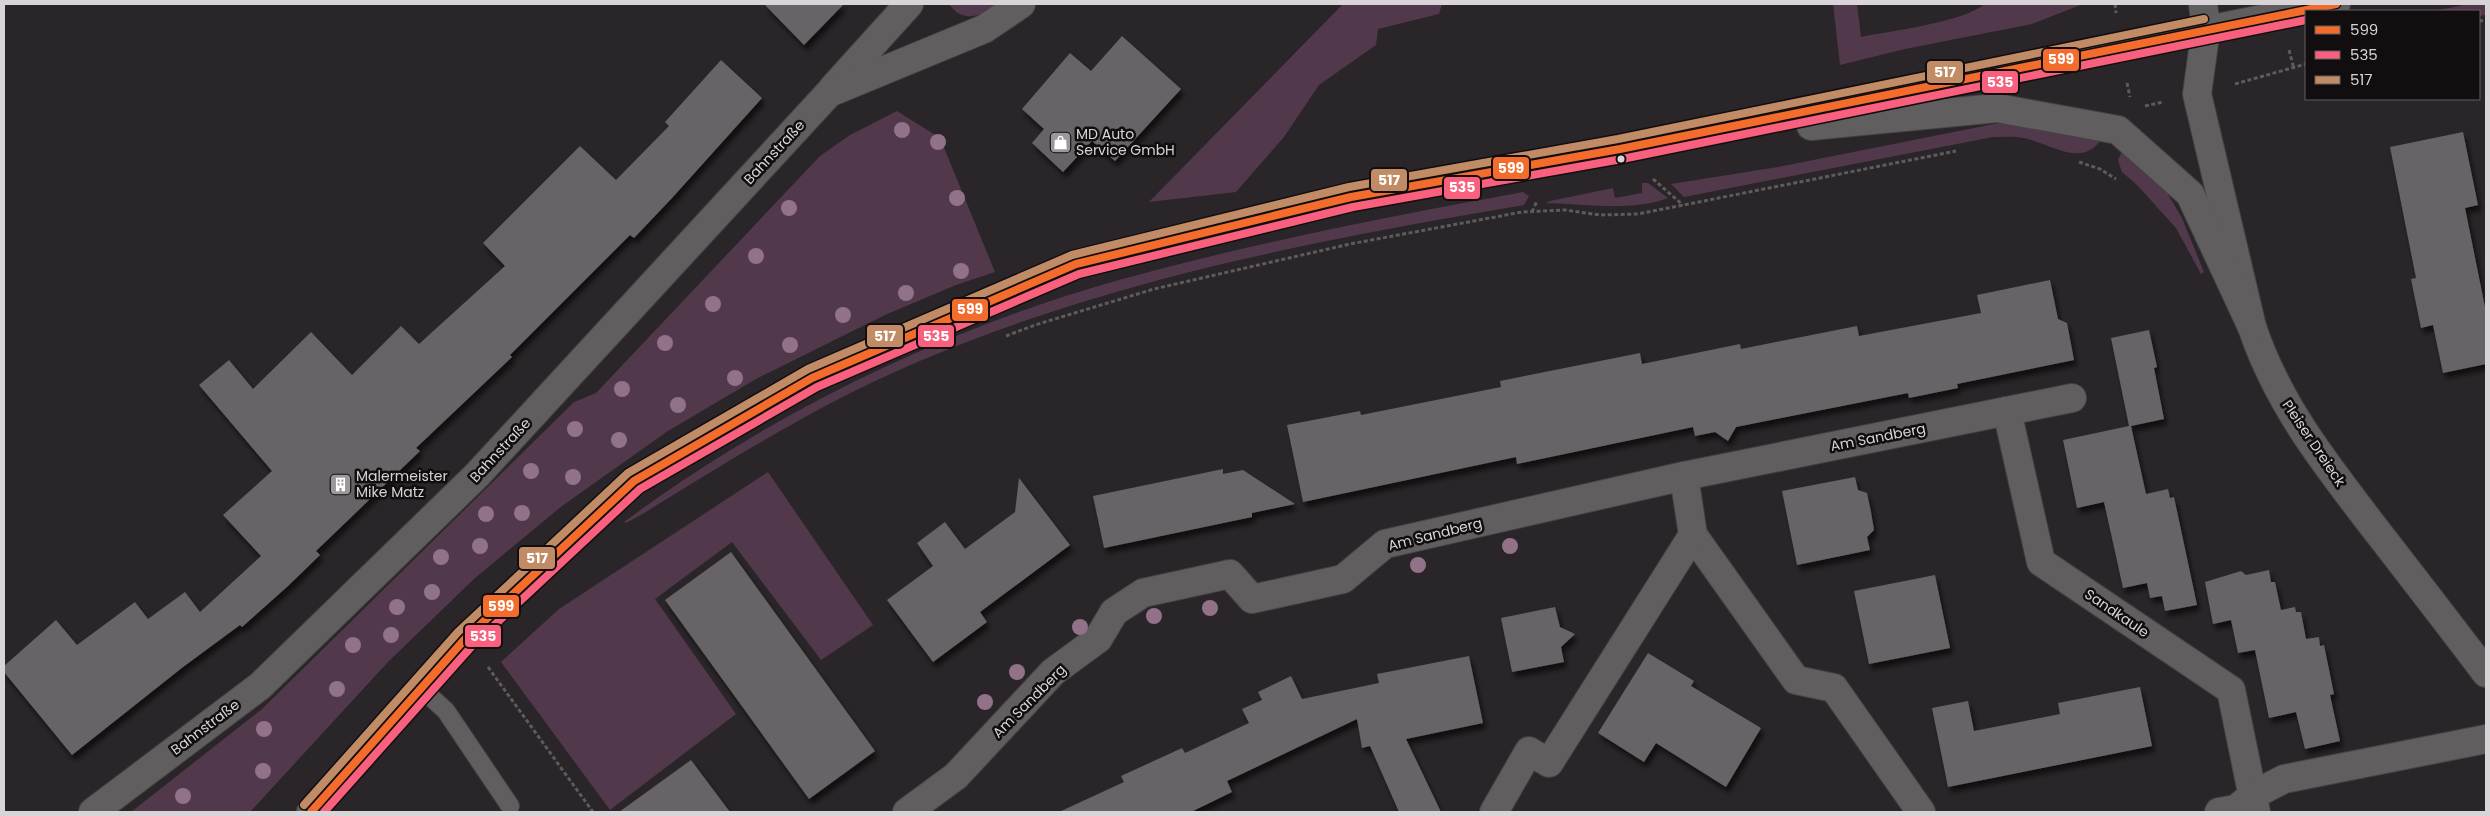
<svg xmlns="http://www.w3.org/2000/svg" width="2490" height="816" viewBox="0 0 2490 816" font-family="Poppins,sans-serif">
	<defs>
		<filter id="shadow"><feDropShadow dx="3" dy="5.5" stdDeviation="2.5" flood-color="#0009"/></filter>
	</defs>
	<rect width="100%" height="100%" fill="#292528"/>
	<g fill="#51394b">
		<path d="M949 4H998C981 16 963 24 949 4Z"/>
		<polygon points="1343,4 1442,4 1439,14 1378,29 1376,45 1319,85 1284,137 1236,192 1149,202"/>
		<path d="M1833 4H1857L1861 37C1891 31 1963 22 1985 4H2083L2032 24 1905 49 1840 65Z"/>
		<polygon points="2469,4 2486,4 2486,15 2479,16 2479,11 2434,11"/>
		<polygon points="897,111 940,138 995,272 956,285 885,315 756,379 668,431 562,506 475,578 388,662 250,812 131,812 262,709 574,402 596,393 820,156 850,135"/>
		<path d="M2004 122 2102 138C2083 169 2052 144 2024 138 2014 136 2003 137 1993 137L1684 197 1671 184 1778 167Z"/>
		<polygon points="2123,149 2163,186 2182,218 2204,272 2201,274 2176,228 2137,185 2122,172 2118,160"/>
		<path d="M1642 183H1648L1668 198C1630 212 1586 204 1546 203L1550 201 1613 188 1615 198 1642 193Z"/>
		<path d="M1523 192 1529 196 1524 205C1316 240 1109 280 915 363 819 404 730 460 641 515L626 523 624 522C770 413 944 329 1119 280 1253 243 1387 217 1523 192Z"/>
		<polygon points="768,472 873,625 821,660 732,542 655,599 736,714 610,810 501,662 559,609"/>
	</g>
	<g fill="#676366" filter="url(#shadow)">
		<polygon points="764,4 844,4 804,45"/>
		<polygon points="1122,36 1181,89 1115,161 1092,141 1063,172 1032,143 1044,129 1022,109 1070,53 1091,71"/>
		<polygon points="721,60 762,98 672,198 634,238 630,235 510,355 512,357 416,448 420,451 316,551 320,555 288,586 242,627 240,625 183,667 72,755 4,672 4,666 56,620 77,645 135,602 148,619 185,592 200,612 261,556 223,515 272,471 199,385 229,360 253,389 311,332 352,375 401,326 419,344 505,266 483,243 580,146 616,180 669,126 665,122"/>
		<polygon points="2463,132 2478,205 2465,208 2486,312 2486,364 2443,373 2433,325 2421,328 2411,279 2416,278 2390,147"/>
		<polygon points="2050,280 2058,319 2067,323 2074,360 1957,384 1958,388 1909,398 1908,393 1736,427 1728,441 1715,432 1695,436 1693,427 1517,464 1516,457 1303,502 1287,425 1360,411 1361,415 1501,387 1500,381 1640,353 1642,364 1740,344 1741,349 1857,326 1859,336 1981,313 1977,295"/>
		<polygon points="2149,330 2157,367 2154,368 2164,419 2131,426 2146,494 2168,489 2170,498 2174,497 2197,605 2165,611 2162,596 2150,598 2147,583 2123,588 2104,502 2077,508 2063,440 2129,426 2111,338"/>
		<polygon points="1223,469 1223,474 1243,470 1295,504 1252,513 1252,517 1104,548 1093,496"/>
		<polygon points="1855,477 1858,490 1867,493 1871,512 1874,530 1867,537 1870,550 1797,565 1782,491"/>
		<polygon points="1019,478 1070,545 980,612 987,622 933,662 887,600 933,566 917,543 945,522 965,549 1015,512"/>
		<polygon points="731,552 875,751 809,799 665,600"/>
		<polygon points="2269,570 2271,582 2275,582 2281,610 2295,607 2296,612 2301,612 2306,639 2319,637 2320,646 2324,645 2334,694 2330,695 2340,741 2305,749 2296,712 2269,718 2255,650 2238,653 2231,620 2213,624 2205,582 2241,571 2246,575"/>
		<polygon points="1935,575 1950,648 1869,664 1854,591"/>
		<polygon points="1555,607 1560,627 1575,634 1561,647 1564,662 1512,672 1501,618"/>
		<polygon points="1648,653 1694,681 1691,686 1761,728 1726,787 1656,743 1644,762 1598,733"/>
		<polygon points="1469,656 1483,723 1406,739 1441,812 1399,812 1370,746 1362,748 1357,719 1227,781 1232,792 1191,812 1059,812 1124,782 1121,776 1182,748 1185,753 1249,723 1242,709 1262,700 1258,692 1291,676 1302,699 1379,683 1377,674"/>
		<polygon points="2140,687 2152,746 1948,787 1932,708 1968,701 1974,731 2060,714 2058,703"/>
		<polygon points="691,760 730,812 619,812"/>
	</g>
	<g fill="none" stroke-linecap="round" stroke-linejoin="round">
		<defs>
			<polyline id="lane" points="421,688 446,711 510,806"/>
			<g id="street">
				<path d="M2206 29 2197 94 2252 327C2278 404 2324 462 2373 526 2411 575 2449 624 2486 673"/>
				<polyline points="833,88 909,4"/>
				<polyline points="2007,411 2041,562 2231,690 2256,812"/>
				<polyline points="1684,476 1693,535 1796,680 1834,688 1921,812"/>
				<polyline points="93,812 260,686 477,475 829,93 984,29 1021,4"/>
				<polyline points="907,812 956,776 1053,672 1098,639 1114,612 1143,593 1230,574 1252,599 1343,579 1385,544 1684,476 2072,398"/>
				<polyline points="1494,812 1529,751 1549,763 1693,535"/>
				<polyline points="2219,812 2236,809 2253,795 2284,779 2486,739"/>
			</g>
			<g id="secondary">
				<polyline points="2203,4 2206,29"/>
				<polyline points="1811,126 1997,108 2118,130 2190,194 2252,327"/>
				<polyline points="311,812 465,639 634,481 812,378 1076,264 1351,197 1620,149 2336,4"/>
			</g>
		</defs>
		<use href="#lane" stroke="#464244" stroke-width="20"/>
		<use href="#street" stroke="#464244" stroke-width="30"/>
		<use href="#secondary" stroke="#464244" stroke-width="30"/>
		<g stroke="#5d5b5c" stroke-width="3" stroke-dasharray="4 2.5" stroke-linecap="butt">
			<polyline points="2115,4 2116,13"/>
			<polyline points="2479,21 2486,20"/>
			<polyline points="2289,50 2294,69"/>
			<polyline points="2127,83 2130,97"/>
			<polyline points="2235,84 2306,64"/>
			<polyline points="2145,106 2163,102"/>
			<polyline points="2079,162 2100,169 2116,179"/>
			<polyline points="1653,179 1683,205"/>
			<polyline points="1532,212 1537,201"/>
			<polyline points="1006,336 1035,325 1154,289 1350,244 1522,212 1565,210 1600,215 1638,214 1956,151"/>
			<polyline points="488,667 593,812"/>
		</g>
		<use href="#lane" stroke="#615e60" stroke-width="18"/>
		<use href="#street" stroke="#615e60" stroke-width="28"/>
		<use href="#secondary" stroke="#615e60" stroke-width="28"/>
		<defs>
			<polyline id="bus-1" points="311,812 465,639 634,481 812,378 1076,264 1351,197 1620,149 2336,4"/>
			<polyline id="bus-2" points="324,812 472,646 640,489 817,387 1079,274 1353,207 1622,159 2306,20"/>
			<polyline id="bus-3" points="304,805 458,632 628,473 808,369 1072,255 1349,187 1618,139 2204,19"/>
		</defs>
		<use href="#bus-1" stroke="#120e10" stroke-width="11"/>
		<use href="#bus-2" stroke="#120e10" stroke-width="11"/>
		<use href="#bus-3" stroke="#120e10" stroke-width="11"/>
		<use href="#bus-1" stroke="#f36c2b" stroke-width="8"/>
		<use href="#bus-2" stroke="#f8607d" stroke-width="8"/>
		<use href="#bus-3" stroke="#c18c65" stroke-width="8"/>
	</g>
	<g fill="#927289">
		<circle cx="902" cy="130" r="8"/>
		<circle cx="938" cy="142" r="8"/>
		<circle cx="957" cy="198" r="8"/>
		<circle cx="789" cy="208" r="8"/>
		<circle cx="756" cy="256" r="8"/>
		<circle cx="961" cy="271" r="8"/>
		<circle cx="906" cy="293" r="8"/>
		<circle cx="713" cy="304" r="8"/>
		<circle cx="843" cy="315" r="8"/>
		<circle cx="665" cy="343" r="8"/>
		<circle cx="790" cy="345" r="8"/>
		<circle cx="735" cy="378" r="8"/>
		<circle cx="622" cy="389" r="8"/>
		<circle cx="678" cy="405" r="8"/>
		<circle cx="575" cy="429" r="8"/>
		<circle cx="619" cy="440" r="8"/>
		<circle cx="531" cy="471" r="8"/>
		<circle cx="573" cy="477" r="8"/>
		<circle cx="522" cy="513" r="8"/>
		<circle cx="486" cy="514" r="8"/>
		<circle cx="480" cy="546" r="8"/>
		<circle cx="1510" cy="546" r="8"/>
		<circle cx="441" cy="557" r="8"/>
		<circle cx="1418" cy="565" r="8"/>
		<circle cx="432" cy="592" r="8"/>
		<circle cx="397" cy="607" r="8"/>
		<circle cx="1210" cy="608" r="8"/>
		<circle cx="1154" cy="616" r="8"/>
		<circle cx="1080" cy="627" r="8"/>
		<circle cx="391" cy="635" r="8"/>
		<circle cx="353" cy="645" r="8"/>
		<circle cx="1017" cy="672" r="8"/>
		<circle cx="337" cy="689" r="8"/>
		<circle cx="985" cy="702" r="8"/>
		<circle cx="264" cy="729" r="8"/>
		<circle cx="263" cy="771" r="8"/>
		<circle cx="183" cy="796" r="8"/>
	</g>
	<defs>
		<symbol id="shop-square" viewBox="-11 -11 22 22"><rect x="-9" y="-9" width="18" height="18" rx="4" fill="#9b979a" stroke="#120e10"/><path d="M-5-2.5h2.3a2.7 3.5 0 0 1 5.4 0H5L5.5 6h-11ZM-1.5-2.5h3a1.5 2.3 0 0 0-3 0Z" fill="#fff"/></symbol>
		<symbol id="building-square" viewBox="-11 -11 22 22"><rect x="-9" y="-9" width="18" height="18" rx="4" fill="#9b979a" stroke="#120e10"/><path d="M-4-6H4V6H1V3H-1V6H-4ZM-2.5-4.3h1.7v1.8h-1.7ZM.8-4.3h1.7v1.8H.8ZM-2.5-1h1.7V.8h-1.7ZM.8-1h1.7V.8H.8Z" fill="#fff"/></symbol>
	</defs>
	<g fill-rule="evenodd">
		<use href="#shop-square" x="1048" y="130" width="25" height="25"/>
		<use href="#building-square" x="328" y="472" width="25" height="25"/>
	</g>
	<circle fill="#d9d4d7" stroke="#120e10" stroke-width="2" cx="1621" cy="159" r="4.5"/>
	<g text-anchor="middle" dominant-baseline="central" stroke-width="5" stroke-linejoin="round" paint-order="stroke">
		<g font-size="14" fill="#d9d4d7" stroke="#120e10" text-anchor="start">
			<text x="1076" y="134">MD Auto<tspan x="1076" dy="16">Service GmbH</tspan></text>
			<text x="356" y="476">Malermeister<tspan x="356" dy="16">Mike Matz</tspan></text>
		</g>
		<g font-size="14" fill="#d9d4d7" stroke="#120e10">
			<text transform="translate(774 152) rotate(-47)">Bahnstraße</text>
			<text transform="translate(1878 437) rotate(-11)">Am Sandberg</text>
			<text transform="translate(2314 443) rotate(56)">Pleiser Dreieck</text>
			<text transform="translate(500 450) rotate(-47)">Bahnstraße</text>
			<text transform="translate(1435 534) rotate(-14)">Am Sandberg</text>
			<text transform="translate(2117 613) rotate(34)">Sandkaule</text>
			<text transform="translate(1029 701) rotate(-45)">Am Sandberg</text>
			<text transform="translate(205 727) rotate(-37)">Bahnstraße</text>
		</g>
	</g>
	<g stroke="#120e10" stroke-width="2">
		<rect x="2042" y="48" width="38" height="24" rx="5" fill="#f36c2b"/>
		<rect x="1926" y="60" width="38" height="24" rx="5" fill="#c18c65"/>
		<rect x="1981" y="70" width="38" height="24" rx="5" fill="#f8607d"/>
		<rect x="1492" y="156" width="38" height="24" rx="5" fill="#f36c2b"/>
		<rect x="1370" y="168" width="38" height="24" rx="5" fill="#c18c65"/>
		<rect x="1443" y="176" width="38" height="24" rx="5" fill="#f8607d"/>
		<rect x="951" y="298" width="38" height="24" rx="5" fill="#f36c2b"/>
		<rect x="866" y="324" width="38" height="24" rx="5" fill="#c18c65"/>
		<rect x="917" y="324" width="38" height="24" rx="5" fill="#f8607d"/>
		<rect x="518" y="546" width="38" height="24" rx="5" fill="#c18c65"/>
		<rect x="482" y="594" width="38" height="24" rx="5" fill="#f36c2b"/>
		<rect x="464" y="624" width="38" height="24" rx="5" fill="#f8607d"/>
	</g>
	<g font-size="14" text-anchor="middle" font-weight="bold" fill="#fff">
		<text x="2061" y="64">599</text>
		<text x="1945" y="77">517</text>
		<text x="2000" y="87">535</text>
		<text x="1511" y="173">599</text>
		<text x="1389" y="185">517</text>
		<text x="1462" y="192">535</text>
		<text x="970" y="314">599</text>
		<text x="885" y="341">517</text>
		<text x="936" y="341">535</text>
		<text x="537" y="563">517</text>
		<text x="501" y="611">599</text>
		<text x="483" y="641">535</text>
	</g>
	<rect width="2490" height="816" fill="none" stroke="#d9d4d7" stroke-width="10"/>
	<rect x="2305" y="10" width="175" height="90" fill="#120e10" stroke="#625d60"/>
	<rect x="2315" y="26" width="25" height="8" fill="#f36c2b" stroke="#625d60"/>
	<text x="2350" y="35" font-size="15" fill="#d9d4d7">599</text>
	<rect x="2315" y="51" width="25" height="8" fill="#f8607d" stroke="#625d60"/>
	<text x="2350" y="60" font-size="15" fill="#d9d4d7">535</text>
	<rect x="2315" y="76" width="25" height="8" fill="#c18c65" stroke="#625d60"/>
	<text x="2350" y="85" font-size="15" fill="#d9d4d7">517</text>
</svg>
